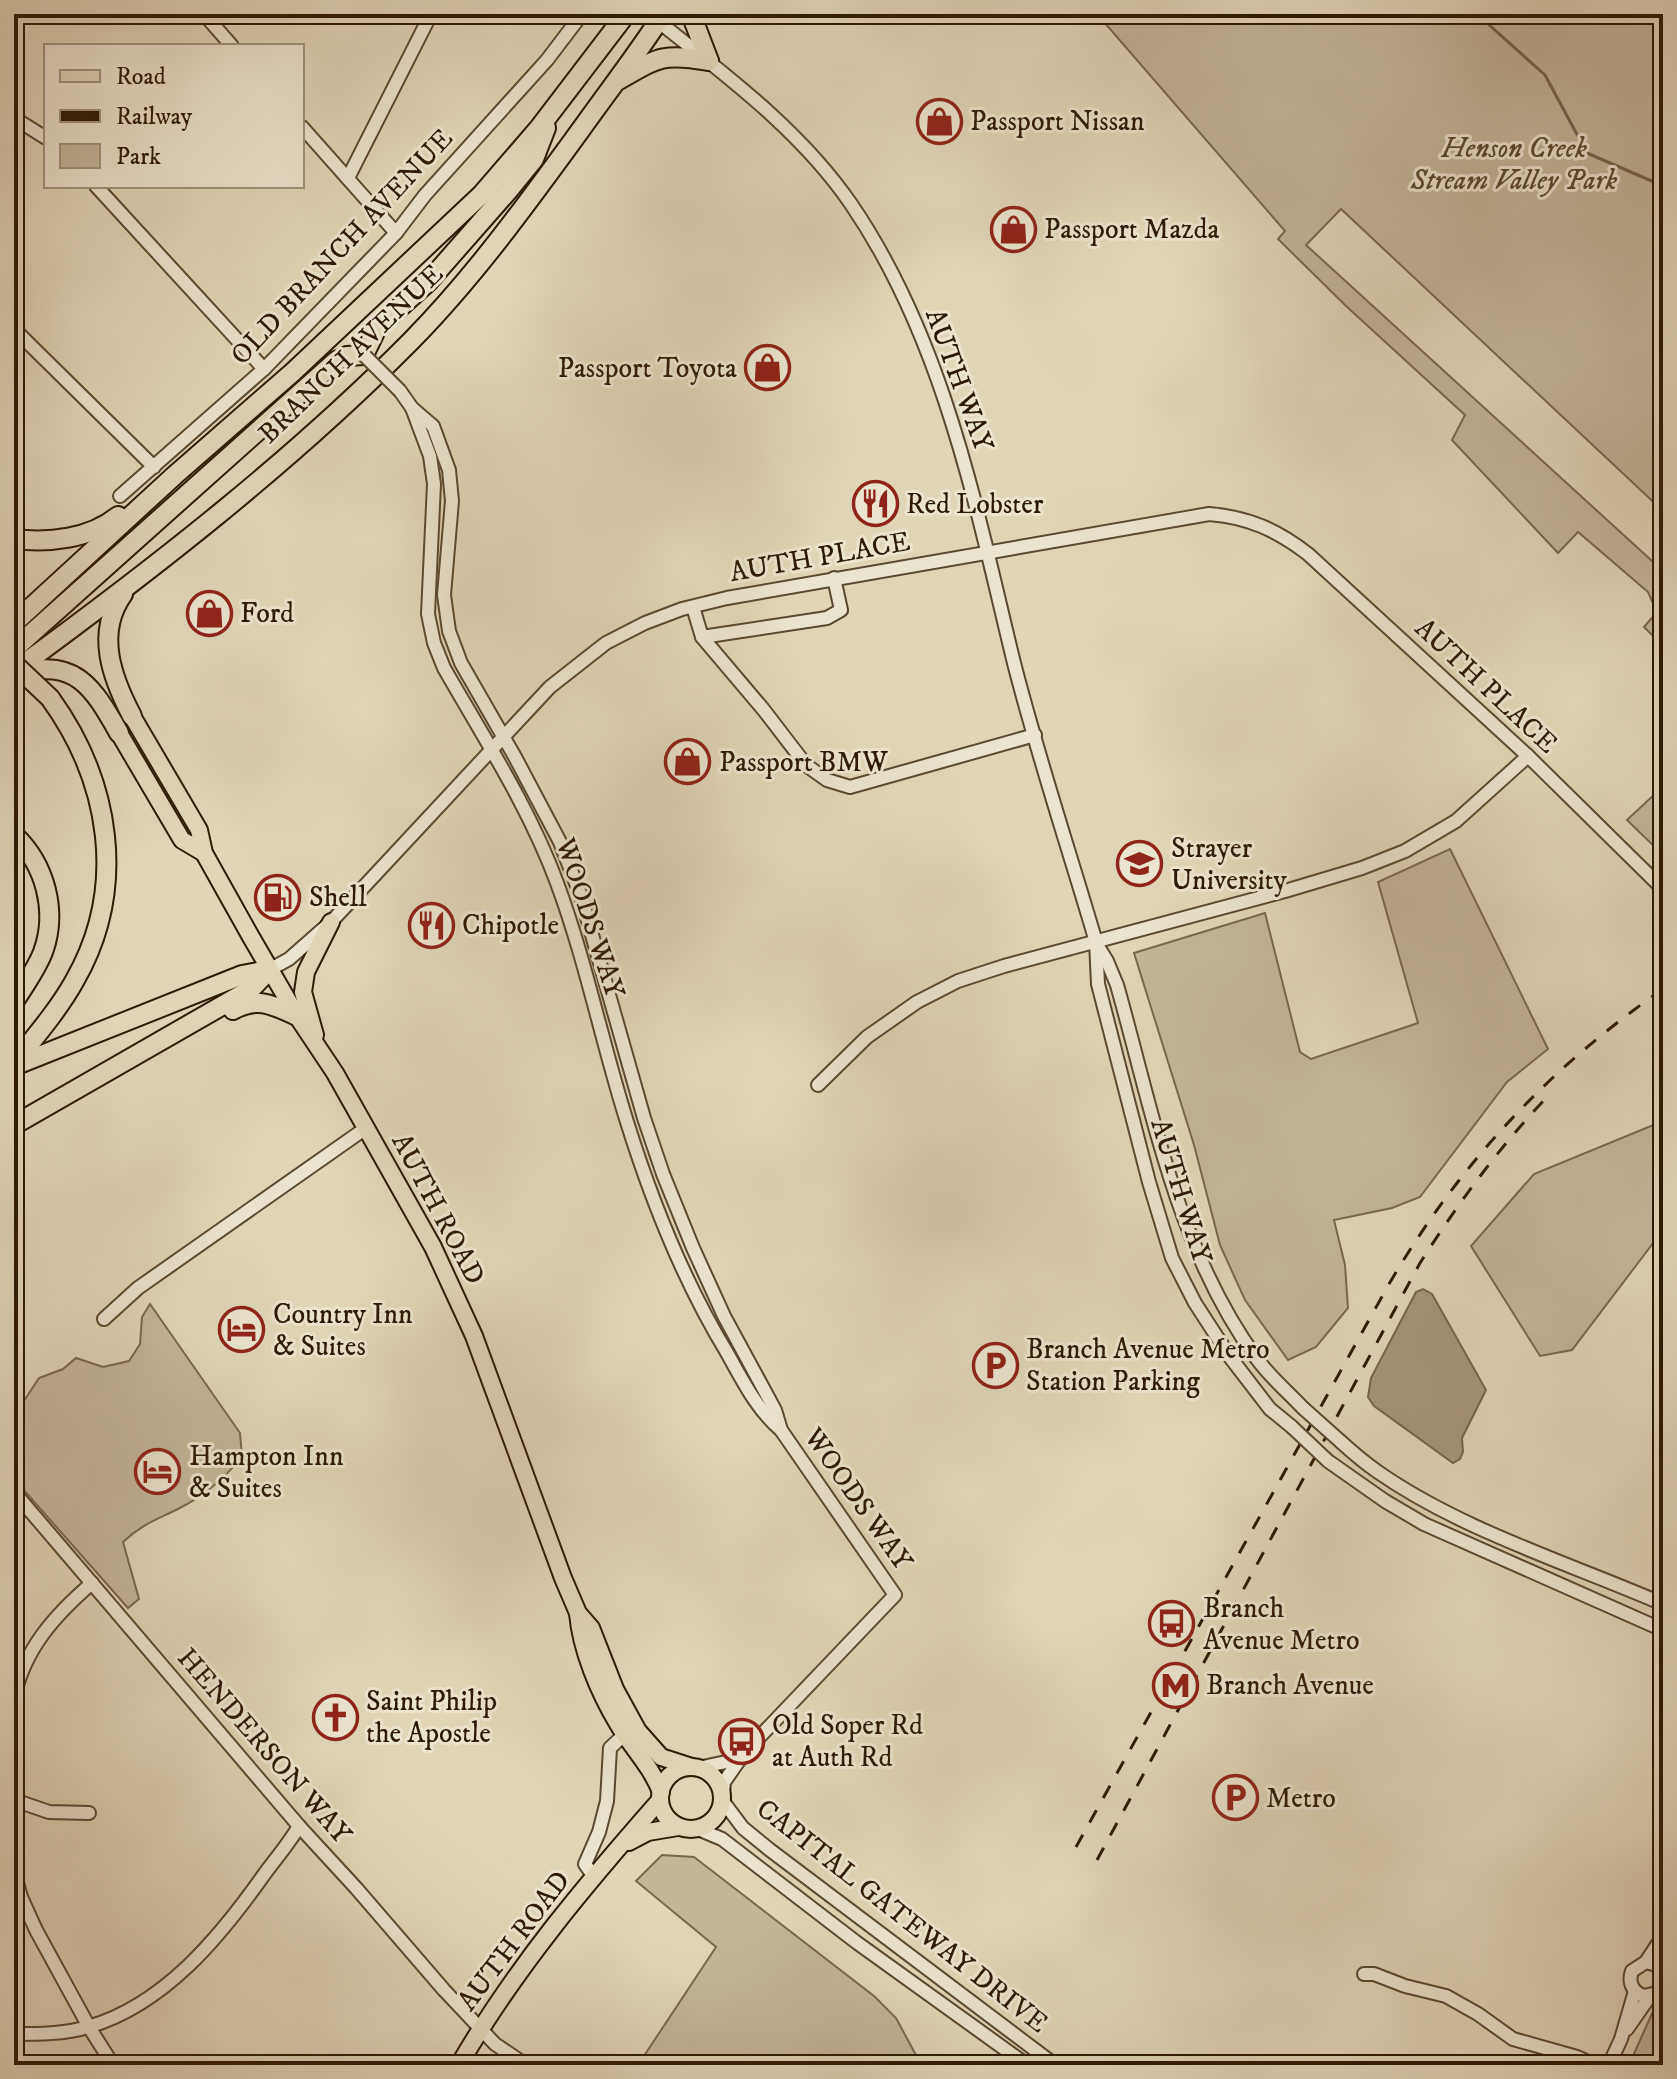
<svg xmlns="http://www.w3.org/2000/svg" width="1677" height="2079" viewBox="0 0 1677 2079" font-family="'IM FELL DW Pica',serif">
	<rect width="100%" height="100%" fill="#e0d6b7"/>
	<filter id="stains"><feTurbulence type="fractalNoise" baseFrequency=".0025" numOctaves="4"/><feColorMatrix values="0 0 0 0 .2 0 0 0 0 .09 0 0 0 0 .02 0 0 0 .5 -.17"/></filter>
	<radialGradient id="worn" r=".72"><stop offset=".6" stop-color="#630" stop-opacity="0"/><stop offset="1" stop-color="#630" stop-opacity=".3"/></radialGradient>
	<g fill="#c2b699" stroke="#78684f" stroke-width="2">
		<polygon points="1097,14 1663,14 1663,511 1341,209 1306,245 1663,571 1663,646 1644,627 1657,612 1648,592 1578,532 1558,553 1452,440 1465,415 1346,306 1278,239 1285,231"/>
		<polygon points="1663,789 1663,855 1627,820 1658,791"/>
		<polygon points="1450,849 1548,1049 1507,1082 1420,1197 1392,1208 1334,1220 1345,1265 1348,1308 1316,1347 1288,1360 1245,1300 1220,1245 1194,1145 1134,953 1265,913 1300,1052 1311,1059 1418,1023 1378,882"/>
		<polygon points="1663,1121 1663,1230 1572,1350 1540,1356 1471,1246 1534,1174"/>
		<path d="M150 1304 240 1433 242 1456C226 1478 202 1497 178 1509 156 1520 142 1524 123 1542L139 1599 128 1608 14 1479 16 1413 39 1378 63 1369 76 1358 103 1367 129 1361 140 1344 142 1317Z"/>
		<polygon points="662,1855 694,1857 874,1996 896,2018 917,2057 913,2065 638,2065 716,1947 636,1881"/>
		<polygon points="1663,2005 1663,2065 1629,2065 1654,2009"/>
	</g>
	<polygon fill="#a3967a" stroke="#74644b" stroke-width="2" points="1423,1289 1432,1294 1486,1390 1462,1438 1463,1452 1460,1459 1453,1463 1374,1406 1368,1397 1371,1378 1416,1292"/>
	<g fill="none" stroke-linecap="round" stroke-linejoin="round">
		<polyline stroke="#74644b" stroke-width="3" points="1477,14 1545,75 1587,153 1654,182 1663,194"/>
		<defs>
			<g id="minor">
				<polyline points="204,14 232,46"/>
				<path d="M649 14C720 71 799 128 851 204 944 340 976 507 1014 663 1038 757 1069 850 1096 942L1098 984 1149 1182 1172 1258 1195 1303 1230 1357 1270 1409 1292 1427"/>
				<polyline points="14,118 46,138"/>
				<polyline points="302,127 396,233"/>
				<polyline points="348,178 431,14"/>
				<polyline points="96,186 264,369"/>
				<polyline points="14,329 154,467"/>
				<polyline points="400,391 412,408 433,426 449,470 452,501 444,595 449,631 461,663 515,757 560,842 581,896 644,1118 663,1174 693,1248 724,1316 775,1410 781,1430"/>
				<path d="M412 408 430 456 434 484 428 614 434 643 444 668C484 738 529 807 557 883 586 961 602 1043 627 1122 652 1202 683 1280 726 1351 742 1379 756 1409 781 1430L895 1595 745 1752 724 1782 723 1794"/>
				<polyline points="120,496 264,369 396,233 425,195 547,60 582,14"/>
				<polyline points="693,607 702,637 763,709 806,765 827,780 850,787 1035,735"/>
				<polyline points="702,637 827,618 841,610 834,578"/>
				<path d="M1097 945 1107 961 1117 985C1153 1112 1177 1250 1257 1359 1270 1377 1288 1392 1303 1408"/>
				<path d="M269 970 289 959 331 922 550 687 606 643 645 623 682 609 727 598 1209 514C1248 517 1277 530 1308 554L1528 756 1663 889"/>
				<polyline points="818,1085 867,1037 917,1002 958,981 1004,966 1285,891 1362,868 1405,851 1456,821 1528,756"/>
				<polyline points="104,1319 138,1288 366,1128"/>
				<path d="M1340 1441C1352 1452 1365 1463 1378 1472 1461 1530 1571 1564 1663 1604"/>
				<polyline points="1328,1461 1385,1501 1424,1524 1663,1630"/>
				<polyline points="14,1492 299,1826 356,1888 444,1990 495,2044 526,2065"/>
				<path d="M14 1698C24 1649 55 1615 92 1583"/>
				<polyline points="698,1768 726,1762 739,1755"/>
				<polyline points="14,1800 49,1812 89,1813"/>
				<polyline points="722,1800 743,1828 770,1850 1055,2065"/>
				<polyline points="698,1829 722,1839 856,1942 1027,2065"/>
				<polyline points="14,1871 21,1897 36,1930 89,2027 113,2065"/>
				<polyline points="594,1877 585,1864 599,1832 607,1801 610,1748 625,1734"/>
				<polyline points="1646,1962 1663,1936"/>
				<path d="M1663 1973 1657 1965 1646 1962 1632 1971C1628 1982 1632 1992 1644 1996L1657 1993 1663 1985"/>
				<polyline points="1364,1974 1374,1974 1405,1986 1446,1996 1478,2014 1513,2039 1577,2057 1595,2065"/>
				<polyline points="1627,2029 1650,1996"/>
				<path d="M14 2034C38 2034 65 2034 88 2027 164 2005 219 1938 263 1876 275 1859 289 1844 299 1826"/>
				<polyline points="1609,2065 1621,2039 1635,1991"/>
			</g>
			<g id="major">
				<polyline points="132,716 199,830 204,853 251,937 297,1016 335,1073 433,1247 474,1336 563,1578 578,1613 591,1628 615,1689 638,1731 661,1757 692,1767"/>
				<polyline points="119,733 182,840 204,853"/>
				<polyline points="315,1035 303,992 306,972 331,922"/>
				<path d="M578 1613C581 1650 599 1692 618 1724 632 1748 651 1766 661 1792"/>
				<circle cx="691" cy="1798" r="31"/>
				<polyline points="629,1842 648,1832 678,1827"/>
				<path d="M459 2065C515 1968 587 1883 660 1800"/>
			</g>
			<g id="highway">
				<polyline points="691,14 709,61"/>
				<path d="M619 80C659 57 662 53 709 61"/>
				<path d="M14 539C49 543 90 539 118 516"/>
				<path d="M123 594C95 633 112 678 132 716"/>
				<polyline points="14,623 175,475 293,372 482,194 539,128 626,14"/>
				<polyline points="14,649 336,361 347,356 364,355 377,328 429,281 508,191 534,159 546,128"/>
				<path d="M14 671C152 570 290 463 411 341 475 276 528 202 582 128 609 90 638 53 663 14"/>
				<path d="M17 674C75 657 93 687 119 733"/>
				<path d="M14 835C45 864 58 911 43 952 36 970 24 986 14 1002"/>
				<path d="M233 1010C257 996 273 1005 297 1016"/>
				<path d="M14 1063C35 1037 59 1009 75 980 128 887 110 781 50 698"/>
				<polyline points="14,1066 242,975 269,970"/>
				<polyline points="14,1125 251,989 269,970"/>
			</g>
		</defs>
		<use href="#minor" stroke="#5a4932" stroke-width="16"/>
		<use href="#major" stroke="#2d1a05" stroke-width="20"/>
		<use href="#highway" stroke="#2d1a05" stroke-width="22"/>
		<use href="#minor" stroke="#ebe4d0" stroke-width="12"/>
		<use href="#major" stroke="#e0d6b7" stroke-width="16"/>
		<use href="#highway" stroke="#e0d6b7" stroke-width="18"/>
		<g stroke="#2d1a05" stroke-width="3" stroke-dasharray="14 14" stroke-linecap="butt">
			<path d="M1076 1847 1389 1284C1460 1163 1548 1069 1663 989"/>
			<path d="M1097 1860 1420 1263C1459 1202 1500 1146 1550 1094"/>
		</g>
		<defs>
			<g id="minor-bridge">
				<polyline points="364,355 400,391"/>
				<polyline points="1303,1408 1340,1441"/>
				<polyline points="1292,1427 1328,1461"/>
			</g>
			<polyline id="highway-bridge" points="14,664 50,698"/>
		</defs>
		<use href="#minor-bridge" stroke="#5a4932" stroke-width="16" stroke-linecap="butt"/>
		<use href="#highway-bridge" stroke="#2d1a05" stroke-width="22" stroke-linecap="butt"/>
		<use href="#minor-bridge" stroke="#ebe4d0" stroke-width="12"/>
		<use href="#highway-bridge" stroke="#e0d6b7" stroke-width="18"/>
	</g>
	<defs>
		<symbol id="shop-ring" viewBox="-11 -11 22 22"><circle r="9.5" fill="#ebe4d0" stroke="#8f2418" stroke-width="1.5"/><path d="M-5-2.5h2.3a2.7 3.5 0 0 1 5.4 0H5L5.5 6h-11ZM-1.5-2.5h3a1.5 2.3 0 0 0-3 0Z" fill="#8f2418"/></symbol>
		<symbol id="restaurant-ring" viewBox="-11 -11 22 22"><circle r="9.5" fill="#ebe4d0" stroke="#8f2418" stroke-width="1.5"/><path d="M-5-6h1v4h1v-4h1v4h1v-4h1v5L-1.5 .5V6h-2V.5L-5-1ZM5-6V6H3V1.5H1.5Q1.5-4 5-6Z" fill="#8f2418"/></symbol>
		<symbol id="university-ring" viewBox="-11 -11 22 22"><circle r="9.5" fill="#ebe4d0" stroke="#8f2418" stroke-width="1.5"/><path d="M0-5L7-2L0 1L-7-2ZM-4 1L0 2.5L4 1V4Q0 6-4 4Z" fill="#8f2418"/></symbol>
		<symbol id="fuel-ring" viewBox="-11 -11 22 22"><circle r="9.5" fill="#ebe4d0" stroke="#8f2418" stroke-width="1.5"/><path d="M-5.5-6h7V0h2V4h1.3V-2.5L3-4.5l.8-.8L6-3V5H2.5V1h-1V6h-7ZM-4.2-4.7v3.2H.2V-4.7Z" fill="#8f2418"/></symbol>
		<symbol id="hotel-ring" viewBox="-11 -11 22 22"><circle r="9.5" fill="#ebe4d0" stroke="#8f2418" stroke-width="1.5"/><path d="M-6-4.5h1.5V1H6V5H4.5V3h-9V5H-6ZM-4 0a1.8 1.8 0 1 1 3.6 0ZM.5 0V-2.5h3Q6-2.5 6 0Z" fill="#8f2418"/></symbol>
		<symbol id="parking-ring" viewBox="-11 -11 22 22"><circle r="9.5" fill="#ebe4d0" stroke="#8f2418" stroke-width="1.5"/><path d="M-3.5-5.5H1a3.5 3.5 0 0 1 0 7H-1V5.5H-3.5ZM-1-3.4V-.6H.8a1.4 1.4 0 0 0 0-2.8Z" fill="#8f2418"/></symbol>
		<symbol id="bus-ring" viewBox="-11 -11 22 22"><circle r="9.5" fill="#ebe4d0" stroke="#8f2418" stroke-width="1.5"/><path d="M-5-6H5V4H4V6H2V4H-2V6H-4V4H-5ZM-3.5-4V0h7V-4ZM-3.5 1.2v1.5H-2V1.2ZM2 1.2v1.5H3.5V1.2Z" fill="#8f2418"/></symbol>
		<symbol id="metro-ring" viewBox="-11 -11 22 22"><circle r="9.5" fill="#ebe4d0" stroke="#8f2418" stroke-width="1.5"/><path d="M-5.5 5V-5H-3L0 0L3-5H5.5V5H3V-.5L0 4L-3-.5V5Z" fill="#8f2418"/></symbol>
		<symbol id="church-ring" viewBox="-11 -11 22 22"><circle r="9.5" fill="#ebe4d0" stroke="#8f2418" stroke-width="1.5"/><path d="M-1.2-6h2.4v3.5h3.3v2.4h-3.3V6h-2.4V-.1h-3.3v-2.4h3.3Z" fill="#8f2418"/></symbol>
	</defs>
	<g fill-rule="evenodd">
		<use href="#shop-ring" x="914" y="96" width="51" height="51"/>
		<use href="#shop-ring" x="988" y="204" width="51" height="51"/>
		<use href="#shop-ring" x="742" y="342" width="51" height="51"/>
		<use href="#restaurant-ring" x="850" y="478" width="51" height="51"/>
		<use href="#shop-ring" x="184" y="588" width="51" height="51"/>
		<use href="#shop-ring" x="662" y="736" width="51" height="51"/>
		<use href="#university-ring" x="1114" y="838" width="51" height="51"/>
		<use href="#fuel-ring" x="252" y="872" width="51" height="51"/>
		<use href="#restaurant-ring" x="406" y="900" width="51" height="51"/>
		<use href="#hotel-ring" x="216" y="1304" width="51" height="51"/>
		<use href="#parking-ring" x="970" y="1340" width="51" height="51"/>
		<use href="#hotel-ring" x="132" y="1446" width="51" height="51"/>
		<use href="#bus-ring" x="1146" y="1598" width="51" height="51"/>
		<use href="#metro-ring" x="1150" y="1660" width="51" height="51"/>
		<use href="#church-ring" x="310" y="1692" width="51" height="51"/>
		<use href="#bus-ring" x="716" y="1716" width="51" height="51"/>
		<use href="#parking-ring" x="1210" y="1772" width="51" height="51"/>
	</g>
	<g text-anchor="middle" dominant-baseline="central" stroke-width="6" stroke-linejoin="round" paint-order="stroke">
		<g font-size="28" fill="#2d1a05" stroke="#ebe4d0" text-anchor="start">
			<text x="970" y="121">Passport Nissan</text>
			<text x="1044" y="229">Passport Mazda</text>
			<text x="737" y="368" text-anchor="end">Passport Toyota</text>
			<text x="906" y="504">Red Lobster</text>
			<text x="240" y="613">Ford</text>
			<text x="719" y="762">Passport BMW</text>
			<text x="1171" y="848">Strayer<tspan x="1171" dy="32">University</tspan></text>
			<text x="309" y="897">Shell</text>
			<text x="462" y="925">Chipotle</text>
			<text x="273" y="1314">Country Inn<tspan x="273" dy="32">&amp; Suites</tspan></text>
			<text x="1026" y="1349">Branch Avenue Metro<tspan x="1026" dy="32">Station Parking</tspan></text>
			<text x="189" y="1456">Hampton Inn<tspan x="189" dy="32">&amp; Suites</tspan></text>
			<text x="1203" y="1608">Branch<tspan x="1203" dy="32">Avenue Metro</tspan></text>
			<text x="1206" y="1685">Branch Avenue</text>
			<text x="366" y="1701">Saint Philip<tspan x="366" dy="32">the Apostle</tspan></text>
			<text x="772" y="1725">Old Soper Rd<tspan x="772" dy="32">at Auth Rd</tspan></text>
			<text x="1266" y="1798">Metro</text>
		</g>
		<g font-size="28" font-style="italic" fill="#5a4931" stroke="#ebe4d0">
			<text x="1514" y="148">Henson Creek<tspan x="1514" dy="32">Stream Valley Park</tspan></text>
		</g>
		<g font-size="28" fill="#2d1a05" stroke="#ebe4d0">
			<text transform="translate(342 247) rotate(-47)">OLD BRANCH AVENUE</text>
			<text transform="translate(351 354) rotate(-44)">BRANCH AVENUE</text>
			<text transform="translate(959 380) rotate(70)">AUTH WAY</text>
			<text transform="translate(820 557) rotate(-10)">AUTH PLACE</text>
			<text transform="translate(1486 686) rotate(43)">AUTH PLACE</text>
			<text transform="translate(590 918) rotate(72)">WOODS WAY</text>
			<text transform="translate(1181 1191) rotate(73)">AUTH WAY</text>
			<text transform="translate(438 1209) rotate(62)">AUTH ROAD</text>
			<text transform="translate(858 1499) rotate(55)">WOODS WAY</text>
			<text transform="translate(264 1746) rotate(49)">HENDERSON WAY</text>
			<text transform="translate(902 1916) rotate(38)">CAPITAL GATEWAY DRIVE</text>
			<text transform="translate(514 1941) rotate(-53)">AUTH ROAD</text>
		</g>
	</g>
	<rect width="1677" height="2079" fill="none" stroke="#e0d6b7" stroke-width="48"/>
	<rect x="16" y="16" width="1645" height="2047" fill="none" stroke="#2d1a05" stroke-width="4"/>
	<rect x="24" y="24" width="1629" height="2031" fill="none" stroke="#2d1a05" stroke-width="2"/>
	<rect x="44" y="44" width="260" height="144" fill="#ebe4d0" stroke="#9f937f" stroke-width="2"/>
	<rect x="60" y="70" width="40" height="12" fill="#e0d6b7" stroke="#9f937f" stroke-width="2"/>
	<text x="116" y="84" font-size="24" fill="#2d1a05">Road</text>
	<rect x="60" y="110" width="40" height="12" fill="#2d1a05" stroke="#9f937f" stroke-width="2"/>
	<text x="116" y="124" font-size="24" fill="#2d1a05">Railway</text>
	<rect x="60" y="144" width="40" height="24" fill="#c2b699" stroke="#9f937f" stroke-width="2"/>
	<text x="116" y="164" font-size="24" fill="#2d1a05">Park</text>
	<rect width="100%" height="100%" filter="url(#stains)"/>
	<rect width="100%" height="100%" fill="url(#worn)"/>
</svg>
